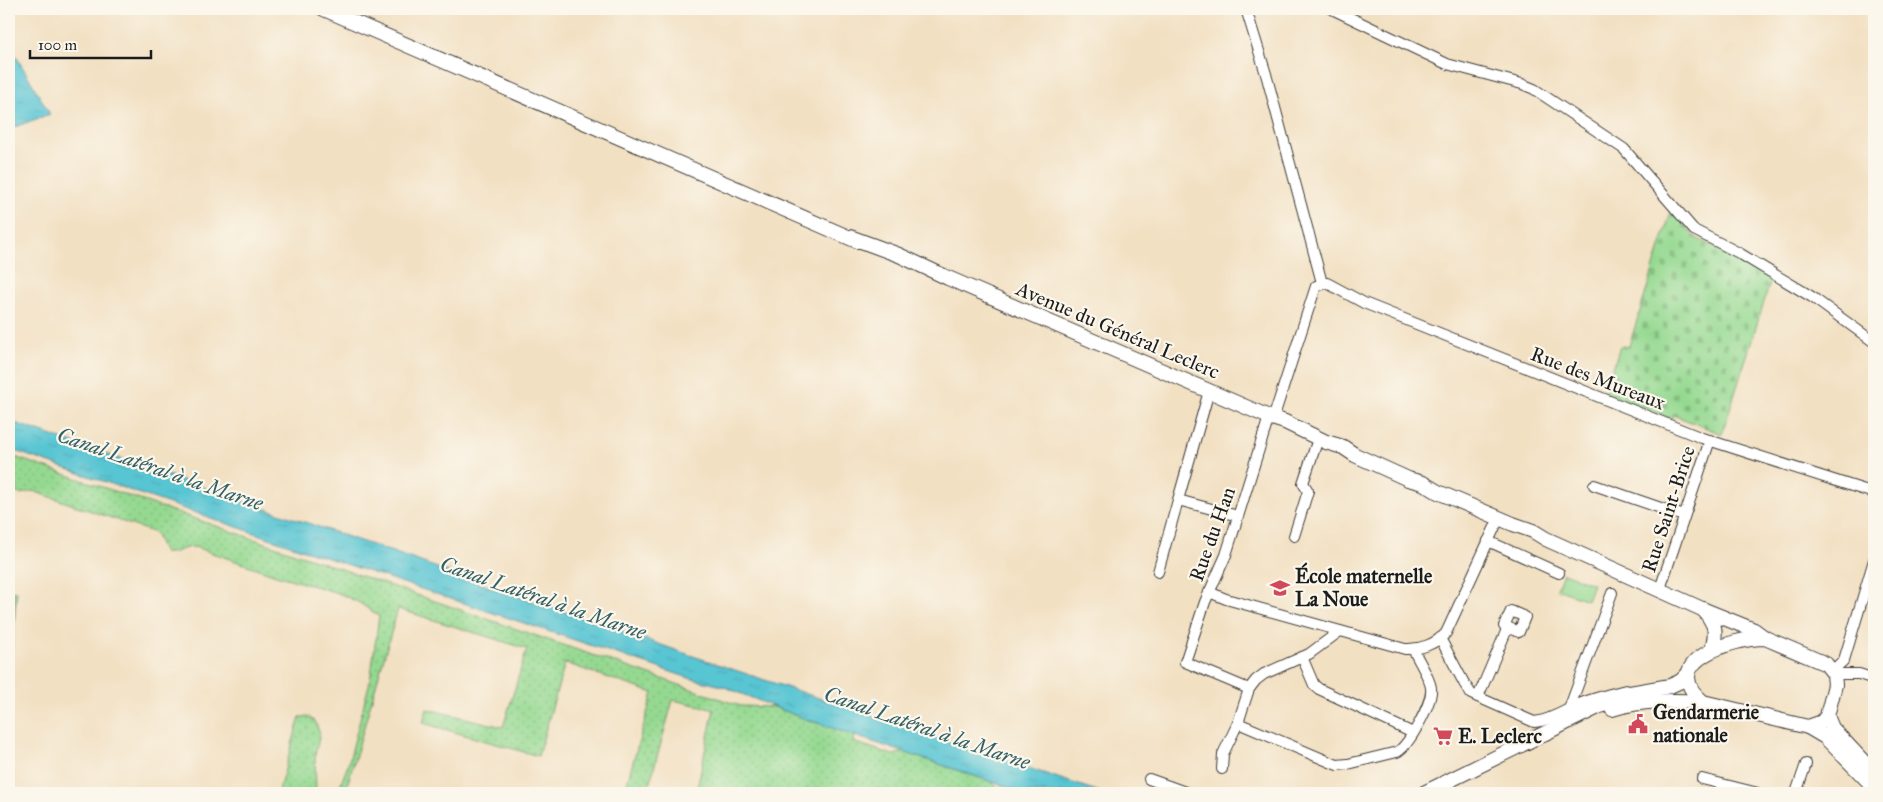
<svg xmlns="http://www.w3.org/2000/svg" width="1883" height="802" viewBox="0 0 1883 802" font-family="'IM FELL Great Primer',serif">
	<defs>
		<pattern id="grass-dots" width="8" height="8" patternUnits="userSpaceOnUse" patternTransform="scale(1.25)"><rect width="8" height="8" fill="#95d991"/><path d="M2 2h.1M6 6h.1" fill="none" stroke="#80ba7c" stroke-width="1.8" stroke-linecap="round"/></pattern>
		<pattern id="forest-crowns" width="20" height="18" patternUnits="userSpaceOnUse" patternTransform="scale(1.25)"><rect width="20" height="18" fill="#78b97b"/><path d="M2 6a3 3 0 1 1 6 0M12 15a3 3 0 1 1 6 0" fill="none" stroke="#679e6a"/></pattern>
		<pattern id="cemetery-stones" width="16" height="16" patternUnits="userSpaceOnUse" patternTransform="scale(1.25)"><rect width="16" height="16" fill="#95d991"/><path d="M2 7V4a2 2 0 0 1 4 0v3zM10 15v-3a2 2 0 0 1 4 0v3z" fill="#80ba7c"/></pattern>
		<pattern id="water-ripples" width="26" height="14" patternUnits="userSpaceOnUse" patternTransform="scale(1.25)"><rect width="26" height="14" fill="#59c5d3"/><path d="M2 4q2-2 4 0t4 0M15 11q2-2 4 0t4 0" fill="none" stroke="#4da9b5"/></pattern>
	</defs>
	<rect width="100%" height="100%" fill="#fbf7ec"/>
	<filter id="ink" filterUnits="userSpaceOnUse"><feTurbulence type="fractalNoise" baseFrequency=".02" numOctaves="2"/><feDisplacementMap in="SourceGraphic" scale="10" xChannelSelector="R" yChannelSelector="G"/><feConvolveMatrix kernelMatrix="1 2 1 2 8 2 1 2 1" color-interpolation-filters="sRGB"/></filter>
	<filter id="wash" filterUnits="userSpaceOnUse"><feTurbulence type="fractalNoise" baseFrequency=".0096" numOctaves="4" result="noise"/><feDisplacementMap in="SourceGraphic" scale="20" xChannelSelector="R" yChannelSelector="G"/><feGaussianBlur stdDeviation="1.12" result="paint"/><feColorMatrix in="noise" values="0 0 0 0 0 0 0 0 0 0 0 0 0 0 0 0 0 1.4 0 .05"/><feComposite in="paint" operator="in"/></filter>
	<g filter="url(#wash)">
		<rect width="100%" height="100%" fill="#f2e0c2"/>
		<g fill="url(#grass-dots)" stroke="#587a56">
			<path d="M9 455 741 706 774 707 855 736 853 742 893 755 904 752 992 782 1001 792 1005 793H696L714 709 673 700 647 793H624L653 693 565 663 538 756 423 723 427 709 503 727 527 649 398 609 345 793H337L348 765 370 681 379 616 358 602 338 593 279 576 195 547C180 547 179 554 164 553L155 533 33 491 20 494 9 489Z"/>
			<polygon points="300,717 309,717 315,721 320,734 315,755 316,793 278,793"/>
		</g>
		<polygon fill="url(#forest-crowns)" stroke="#4a6a4c" points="9,591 17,592 9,679"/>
		<polygon fill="url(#cemetery-stones)" stroke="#587a56" points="1672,209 1691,233 1698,239 1732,254 1772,277 1722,434 1673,415 1671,419 1605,393 1620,346 1629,346"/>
		<polygon fill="#95d991" stroke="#587a56" points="1563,573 1593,584 1587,600 1557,589"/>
		<g fill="url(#water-ripples)" stroke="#3a7078">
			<polygon points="9,44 50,114 9,129"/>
			<polygon points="9,421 407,557 501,591 599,623 687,654 1103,793 1025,793 805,719 722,686 689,678 313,553 9,449"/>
		</g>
	</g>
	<g filter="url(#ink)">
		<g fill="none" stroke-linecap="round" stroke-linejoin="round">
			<defs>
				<g id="minor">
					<polyline points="1246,9 1266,74 1322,283"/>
					<polyline points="1332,9 1447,64 1522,84 1534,89 1624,149 1694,230 1739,253 1812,297 1874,342"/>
					<polyline points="1209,391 1178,500 1238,516"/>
					<polyline points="1273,419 1316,286 1327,283 1364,303 1702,438 1874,493"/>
					<polyline points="1594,485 1684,516"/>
					<polyline points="1294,536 1308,491 1303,483 1318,439"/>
					<polyline points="1488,541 1559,573"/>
					<polyline points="1158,572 1178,500"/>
					<polyline points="1660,589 1710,440"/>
					<path d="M1209 592 1226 599 1405 649C1419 650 1436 644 1446 633L1499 518"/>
					<polygon points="1511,611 1525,617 1519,632 1504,626"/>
					<path d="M1340 631 1309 654 1264 674 1256 680 1249 689 1238 723 1337 765 1348 764 1397 752C1409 746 1433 702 1431 688 1430 678 1418 660 1413 649"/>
					<path d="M1440 638 1464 683 1471 694 1534 722C1549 721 1564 711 1577 705 1593 698 1610 694 1626 690"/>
					<polyline points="1302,657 1314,685 1319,689 1413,733"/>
					<polyline points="1832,671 1844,660 1874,560"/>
					<polyline points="1834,674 1859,674 1874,679"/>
					<polyline points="1249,689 1185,662 1205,602 1226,555 1269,417"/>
					<polyline points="1478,697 1508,627"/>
					<polyline points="1569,709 1612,593"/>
					<polyline points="1222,769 1223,754 1238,723"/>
					<polyline points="1149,779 1188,793"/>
					<polyline points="1702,779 1758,793"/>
					<polyline points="1796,793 1806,764"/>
				</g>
				<g id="secondary">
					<polyline points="324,9 857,241"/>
					<polyline points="850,237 899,255 948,278 1269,417 1285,422 1326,442 1343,447 1355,455 1408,479 1423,483 1438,492 1513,524 1533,531 1546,539 1702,609 1754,630 1765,638"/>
					<path d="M1703 609C1716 625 1717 631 1712 650"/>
					<path d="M1765 638 1826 664 1834 674 1835 685 1827 716 1822 722 1808 727 1703 702C1656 662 1732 638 1765 638Z"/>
					<path d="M1612 709C1642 700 1671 700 1703 702"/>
					<polyline points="1827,716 1832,728 1874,773"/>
					<polyline points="1808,727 1825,737 1874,787"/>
					<polyline points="1424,793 1598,707 1630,693 1670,686 1681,681 1687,675"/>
				</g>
			</defs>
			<use href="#minor" stroke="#3c3935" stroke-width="12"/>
			<use href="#secondary" stroke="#3c3935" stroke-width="16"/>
			<use href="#minor" stroke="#fff" stroke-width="10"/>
			<use href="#secondary" stroke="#fff" stroke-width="14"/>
		</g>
	</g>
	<defs>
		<symbol id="school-bare" viewBox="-9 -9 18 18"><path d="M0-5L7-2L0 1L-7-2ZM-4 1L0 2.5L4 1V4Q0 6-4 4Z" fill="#d1495b" stroke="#fbf7ec" stroke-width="2.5" paint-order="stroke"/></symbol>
		<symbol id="civic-bare" viewBox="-9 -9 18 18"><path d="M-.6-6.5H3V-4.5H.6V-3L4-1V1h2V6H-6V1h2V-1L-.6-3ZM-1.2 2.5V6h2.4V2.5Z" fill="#d1495b" stroke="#fbf7ec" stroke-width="2.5" paint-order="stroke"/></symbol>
		<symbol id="supermarket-bare" viewBox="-9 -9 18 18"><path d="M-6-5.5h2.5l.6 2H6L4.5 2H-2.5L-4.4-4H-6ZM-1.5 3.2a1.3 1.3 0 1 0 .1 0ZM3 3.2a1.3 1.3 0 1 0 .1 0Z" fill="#d1495b" stroke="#fbf7ec" stroke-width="2.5" paint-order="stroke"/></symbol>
	</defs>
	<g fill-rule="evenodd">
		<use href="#school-bare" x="1266" y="574" width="28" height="28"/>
		<use href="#civic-bare" x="1624" y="710" width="28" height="28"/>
		<use href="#supermarket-bare" x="1429" y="722" width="28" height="28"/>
	</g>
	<g text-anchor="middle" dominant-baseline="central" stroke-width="4.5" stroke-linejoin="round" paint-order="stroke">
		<g font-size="20" fill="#1c1c1c" stroke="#fbf7ec">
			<text transform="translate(1118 330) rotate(23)">Avenue du Général Leclerc</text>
			<text transform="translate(1598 378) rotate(21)">Rue des Mureaux</text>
			<text transform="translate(1668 509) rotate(-72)">Rue Saint-Brice</text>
			<text transform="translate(1212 534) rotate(-70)">Rue du Han</text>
		</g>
		<g font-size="20" font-weight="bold" fill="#1c1c1c" stroke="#fbf7ec" text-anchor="start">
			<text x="1295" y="576">École maternelle<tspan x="1295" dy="23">La Noue</tspan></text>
			<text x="1653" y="712">Gendarmerie<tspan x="1653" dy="23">nationale</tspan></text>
			<text x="1458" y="736">E. Leclerc</text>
		</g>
		<g font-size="21" font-style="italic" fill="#346065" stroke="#fbf7ec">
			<text transform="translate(160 469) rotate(19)">Canal Latéral à la Marne</text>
			<text transform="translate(543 598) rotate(19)">Canal Latéral à la Marne</text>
			<text transform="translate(927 728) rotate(19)">Canal Latéral à la Marne</text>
		</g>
	</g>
	<rect width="1883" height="802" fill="none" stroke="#fbf7ec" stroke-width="30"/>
	<path d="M30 50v8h121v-8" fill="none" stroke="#1c1c1c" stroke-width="2.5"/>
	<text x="38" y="50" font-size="15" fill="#1c1c1c" stroke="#fbf7ec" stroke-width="4" paint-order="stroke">100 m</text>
</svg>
